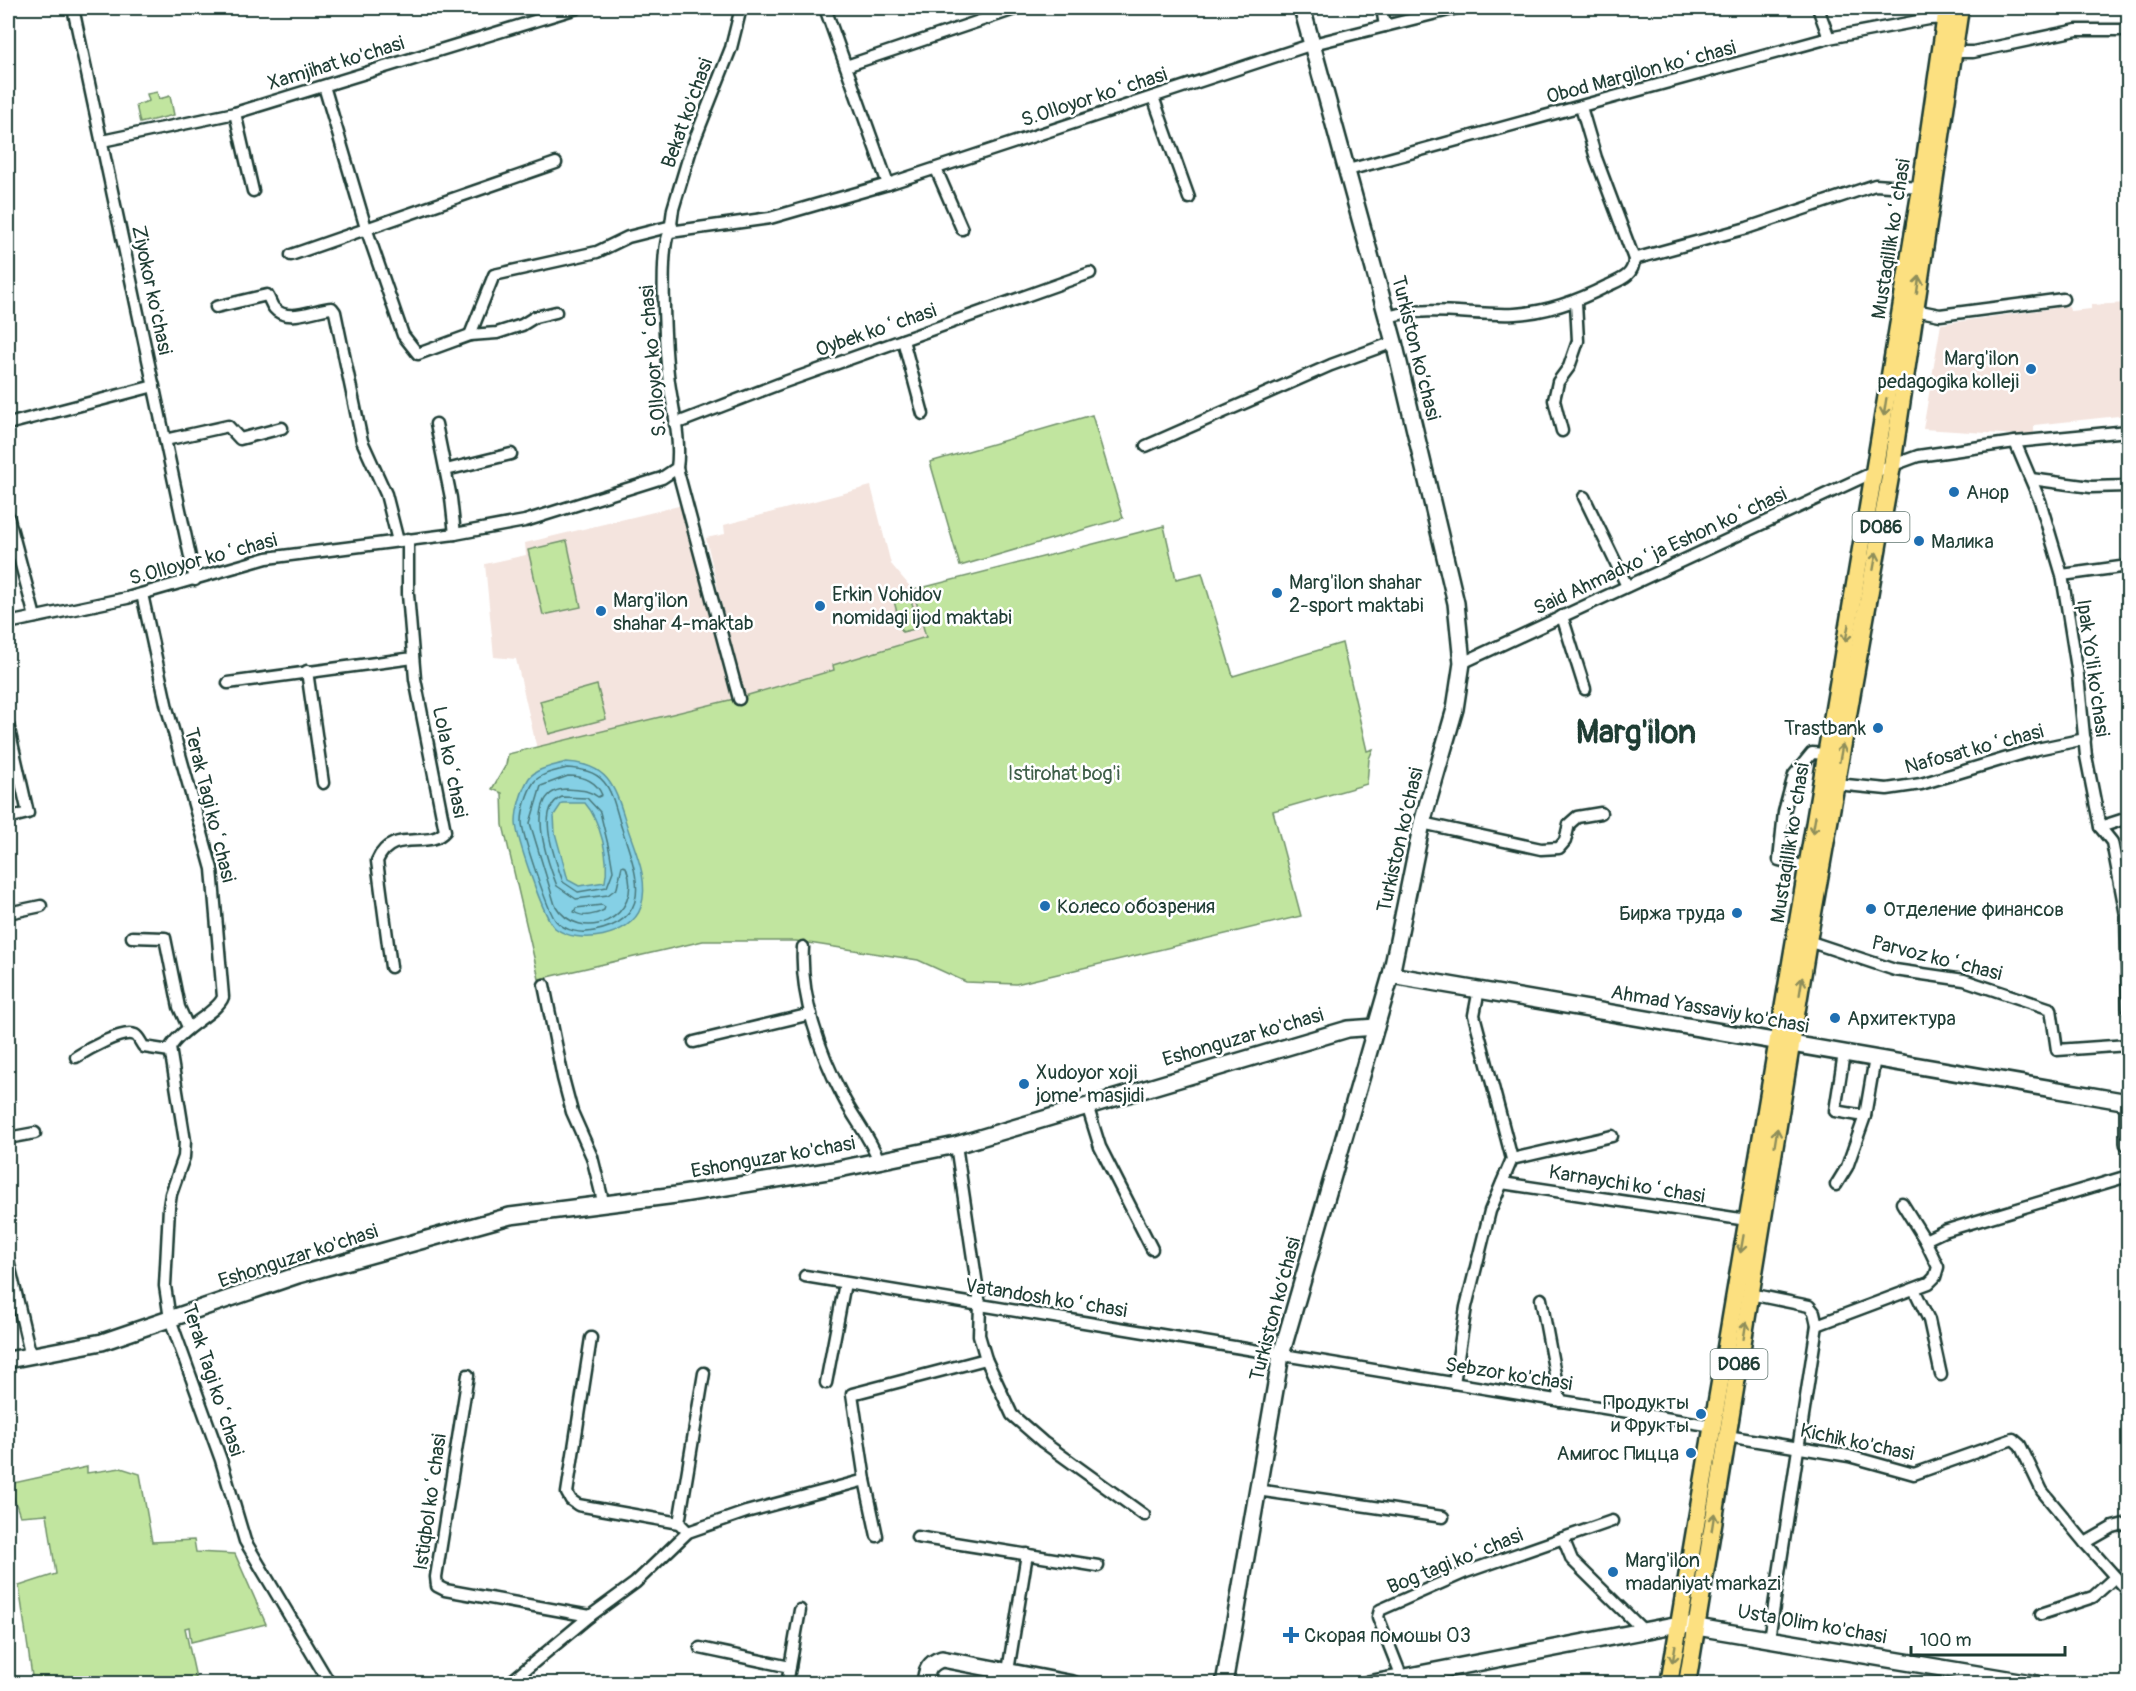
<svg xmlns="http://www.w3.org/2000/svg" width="2136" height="1691" viewBox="0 0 2136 1691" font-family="Pangolin,sans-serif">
	<rect width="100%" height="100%" fill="#fff"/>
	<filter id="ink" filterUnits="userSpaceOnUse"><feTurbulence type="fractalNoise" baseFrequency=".0167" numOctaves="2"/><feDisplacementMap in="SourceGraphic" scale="12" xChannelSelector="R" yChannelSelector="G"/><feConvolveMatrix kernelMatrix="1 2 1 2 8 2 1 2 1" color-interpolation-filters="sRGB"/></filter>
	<g filter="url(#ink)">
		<g fill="#f4e4de">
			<polygon points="2128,303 2128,415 2034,425 2034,436 1923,429 1941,324 2069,306 2070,311 2091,309 2091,305"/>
			<polygon points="871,486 891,564 913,590 926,637 833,665 834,670 743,696 706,538 725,534 724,525"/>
			<polygon points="687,504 734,702 537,749 516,659 494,657 485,564 526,555 525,543"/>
		</g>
		<g fill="#c1e59f" stroke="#70916a" stroke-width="1.5">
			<polygon points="157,92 159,99 170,96 174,115 140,123 136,105 149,101 147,94"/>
			<polygon points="1092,415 1123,518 960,566 930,462"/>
			<polygon points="1164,526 1176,579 1202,573 1233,676 1342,643 1367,751 1373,749 1369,759 1367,784 1273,811 1301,916 1016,984 966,982 918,960 796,941 703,941 539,979 503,825 502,793 492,789 506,765 508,754 738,698 834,670 833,665 926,637 913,590"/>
			<polygon points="567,541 581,607 543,615 528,550"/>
			<polygon points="910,596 919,628 902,632 894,601"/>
			<polygon points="597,685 606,719 549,734 540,701"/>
			<polygon points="87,1467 87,1473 121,1468 140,1474 152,1542 194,1540 196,1552 235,1554 266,1624 191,1642 189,1627 185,1628 196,1678 176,1683 33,1683 19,1586 56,1574 47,1514 20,1516 9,1484"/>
		</g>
		<path fill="#85d0e5" stroke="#5c959e" stroke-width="1.5" fill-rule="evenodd" d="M566 762C613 764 616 793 629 832 637 855 649 882 641 907 631 937 578 946 555 928 544 919 516 836 516 822 516 809 522 789 529 778 537 768 554 766 566 762ZM562 803H585C600 820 610 859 605 882L579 886 568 880 555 833 554 815Z"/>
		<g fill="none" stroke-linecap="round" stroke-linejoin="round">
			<g stroke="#48787b" stroke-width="1.5">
				<path d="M567 768C581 769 595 771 604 782 614 794 617 815 622 829 636 872 656 919 594 931 581 934 565 931 556 921 548 912 522 834 522 822 522 810 527 792 534 782 541 773 557 771 567 768Z"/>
				<path d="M568 776C582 776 596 780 602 795L598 797C588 789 579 790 567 789 521 789 548 863 557 886L576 899 608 895 617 888 622 866 626 867C646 919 579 946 555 905L530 823 541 786Z"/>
				<path d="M562 797 587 798 600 812 610 853 613 871 607 887 578 892 563 882C556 861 534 808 562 797Z"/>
				<path d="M602 905 605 907 604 910C595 915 583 918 574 912L576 908Z"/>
			</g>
			<defs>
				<g id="street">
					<polyline points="73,8 195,580"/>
					<polyline points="825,8 888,184"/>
					<polyline points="1382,8 1385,26"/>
					<polyline points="1818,8 1829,38"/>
					<polyline points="1953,52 1973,52 2077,30 2128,30"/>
					<polyline points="846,66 1018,8"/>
					<polyline points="324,86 366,228 403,335 418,354 470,335 497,333 522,325 535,317 556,312"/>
					<polyline points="1153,97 1189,198"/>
					<polyline points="1581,107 1596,158 1634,259"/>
					<polyline points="235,113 253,191"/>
					<polyline points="102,141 235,113 577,8"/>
					<polyline points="936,169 962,229"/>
					<polyline points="1348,170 1829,38 1929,19 1951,18"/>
					<polyline points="670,232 673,209 691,149 731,48 741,8"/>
					<polyline points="291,255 556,163"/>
					<path d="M216 307 267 295C270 299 271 305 274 308 287 324 315 309 332 308L335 312 362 441 386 494 398 541"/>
					<polyline points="1915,310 1940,315 2063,299"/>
					<path d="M1388 317C1429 305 1473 316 1515 314 1548 312 1578 301 1607 286 1620 280 1634 276 1634 259L1747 228 1875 185 1921 188"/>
					<polyline points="470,335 494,275 597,252 628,237 672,226"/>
					<polyline points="903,340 923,414"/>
					<polyline points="8,424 154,386"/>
					<polyline points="436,424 451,498 455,534"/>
					<polyline points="675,424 779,384 1090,273"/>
					<polyline points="1562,431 1554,400 1558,382 1569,367 1578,341 1576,303"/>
					<polyline points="165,440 228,426 240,439 282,428"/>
					<polyline points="2015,442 2040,501 2062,575 2078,675 2086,756 2100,827 2112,842 2126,915 2128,1008"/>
					<polyline points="1146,446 1331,365 1394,342"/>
					<polyline points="677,468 739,699"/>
					<polyline points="446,470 511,454"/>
					<polyline points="2031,479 2091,487 2128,486"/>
					<polyline points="1584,497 1627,586"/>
					<polyline points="8,516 35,617"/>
					<polyline points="2062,575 2128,566"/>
					<path d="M142 594 167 708 212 869 223 997C218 1012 181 1028 170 1048L185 1141 184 1157 171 1194 169 1207 165 1286 170 1319 221 1460 245 1541 330 1684"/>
					<polyline points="1562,616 1585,689"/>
					<path d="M8 623 127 598 267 558 455 534 525 521 662 478 677 468C681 440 673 410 669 382 666 360 658 244 670 232L770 218 888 184 1313 44 1457 8"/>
					<polyline points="1462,663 1874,472 1918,456 2015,442 2128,431"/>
					<polyline points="307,671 323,783"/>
					<polyline points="228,683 413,658"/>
					<polyline points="1836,784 1887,789 1921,784 2037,749 2085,739"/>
					<polyline points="8,818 28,813 8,725"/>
					<polyline points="1422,823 1541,849 1559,848 1565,841 1569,824 1577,817 1601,813"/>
					<polyline points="2100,827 2128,818"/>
					<polyline points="1807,867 1779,860 1784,812 1794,775 1812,753 1826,754"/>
					<polyline points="8,913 41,906"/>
					<polyline points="132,937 165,938 179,1007 188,1027"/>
					<polyline points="1808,941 1895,970 1964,980 2051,1009 2057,1050 2128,1045"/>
					<path d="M803 947C800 997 820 1053 843 1097 854 1119 870 1137 879 1161"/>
					<path d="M391 967 377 861C392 826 429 851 445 831L415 679 408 594V539"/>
					<polyline points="544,985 563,1078 572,1112 592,1157 604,1205"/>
					<polyline points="694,1042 811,1014"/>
					<polyline points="1844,1053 1835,1111 1865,1116 1875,1058"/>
					<path d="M76 1057C87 1050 123 1029 135 1035 139 1037 141 1044 144 1047L170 1051"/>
					<polyline points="1087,1105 1100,1147 1152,1249"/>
					<polyline points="8,1138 35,1133"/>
					<polyline points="956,1145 980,1305 979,1335 986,1359 1012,1415 1043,1442 1144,1515"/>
					<polyline points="1512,1159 1612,1136"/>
					<polyline points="1502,1183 1747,1220"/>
					<polyline points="1836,1185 1847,1167 1865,1116"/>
					<polyline points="1902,1203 1925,1240"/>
					<polyline points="8,1260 31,1357"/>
					<polyline points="805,1276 1713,1426"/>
					<polyline points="1914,1289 1929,1320 1941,1375"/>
					<polyline points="1750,1294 1809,1306 1814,1312 1817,1325 1929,1283 1935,1277 1938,1267 1925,1240 1944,1231 2128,1176"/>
					<polyline points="1541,1299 1560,1401"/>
					<polyline points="591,1338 567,1493 571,1500 578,1505 679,1523 688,1532"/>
					<polyline points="468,1375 436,1577 437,1586 445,1590 590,1616"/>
					<polyline points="826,1383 845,1283"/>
					<polyline points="1454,1383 1466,1307 1490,1211 1512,1159 1474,1015 1479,989"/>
					<polyline points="1727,1436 1849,1456 1914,1474 2013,1439 2020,1445 2042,1491 2085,1543 2113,1527 2128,1523"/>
					<polyline points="865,1480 877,1536"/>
					<polyline points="1257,1490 1443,1517"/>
					<polyline points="679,1523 704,1373"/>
					<polyline points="917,1537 1098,1566"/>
					<polyline points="1563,1538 1572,1560 1644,1631"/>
					<polyline points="2085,1543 2128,1591"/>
					<polyline points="2041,1614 2093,1597 2114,1578"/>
					<polyline points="1769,1639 1817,1325"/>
					<polyline points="700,1648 790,1667"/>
					<polyline points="1008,1671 1027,1554"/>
					<polyline points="1404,1683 1378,1617 1380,1610 1466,1572 1612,1521"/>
					<polyline points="508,1684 590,1616 635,1583 688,1532 746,1512 865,1480 852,1394 986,1359"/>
					<polyline points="787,1684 800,1610"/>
				</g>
				<g id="secondary">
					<polyline points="1391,975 2128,1102"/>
					<polyline points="2128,1106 2128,1143"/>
					<polyline points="8,1360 102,1342 298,1275 510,1216 676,1195 834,1170 956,1145 1348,1029 1376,1027"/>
					<path d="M925 1684C926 1670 929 1663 942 1659L1073 1684"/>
					<polyline points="1224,1684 1281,1355 1391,975 1422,823 1455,709 1462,663 1456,603 1394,342 1302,8"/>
					<polyline points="1368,1684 1679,1624 2037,1684"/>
				</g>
				<g id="primary">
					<polyline points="1669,1684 1874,472 1920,194 1947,8"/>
					<polyline points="1687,1684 1808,941 1892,466 1960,8"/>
				</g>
			</defs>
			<use href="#street" stroke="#1f3d34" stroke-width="15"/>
			<use href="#secondary" stroke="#1f3d34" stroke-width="20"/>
			<use href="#primary" stroke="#1f3d34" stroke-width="21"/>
			<use href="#street" stroke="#fff" stroke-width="10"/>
			<use href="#secondary" stroke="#fff" stroke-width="15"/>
			<use href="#primary" stroke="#fce080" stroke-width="16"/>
		</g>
		<defs><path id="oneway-shaft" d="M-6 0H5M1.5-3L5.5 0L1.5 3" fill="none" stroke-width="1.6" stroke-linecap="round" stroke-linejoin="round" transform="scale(1.5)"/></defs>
		<g stroke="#8e8e5a">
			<use href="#oneway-shaft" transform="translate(1918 285) rotate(-82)"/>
			<use href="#oneway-shaft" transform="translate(1885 407) rotate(99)"/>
			<use href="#oneway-shaft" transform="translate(1875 561) rotate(-80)"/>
			<use href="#oneway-shaft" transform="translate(1847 633) rotate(100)"/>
			<use href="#oneway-shaft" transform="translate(1841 753) rotate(-80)"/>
			<use href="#oneway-shaft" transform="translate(1814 825) rotate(100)"/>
			<use href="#oneway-shaft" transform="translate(1801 986) rotate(-81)"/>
			<use href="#oneway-shaft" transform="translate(1776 1137) rotate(-81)"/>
			<use href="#oneway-shaft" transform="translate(1742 1244) rotate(100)"/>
			<use href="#oneway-shaft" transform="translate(1745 1330) rotate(-81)"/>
			<use href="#oneway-shaft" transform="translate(1713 1522) rotate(-81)"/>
			<use href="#oneway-shaft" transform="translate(1674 1654) rotate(99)"/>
		</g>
	</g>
	<g fill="#1f6fb2" stroke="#fff" stroke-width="2">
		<circle cx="2031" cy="369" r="6"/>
		<circle cx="1954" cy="492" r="6"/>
		<circle cx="1919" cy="541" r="6"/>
		<circle cx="1277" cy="593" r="6"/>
		<circle cx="820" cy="606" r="6"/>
		<circle cx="601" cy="611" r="6"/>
		<circle cx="1878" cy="728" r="6"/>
		<circle cx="1045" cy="906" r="6"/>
		<circle cx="1871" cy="909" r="6"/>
		<circle cx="1737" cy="913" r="6"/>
		<circle cx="1835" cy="1018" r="6"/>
		<circle cx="1024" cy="1084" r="6"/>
		<circle cx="1701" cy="1414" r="6"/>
		<circle cx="1691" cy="1453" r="6"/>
		<circle cx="1613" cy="1572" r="6"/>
		<path d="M1288 1626h6v6h6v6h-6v6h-6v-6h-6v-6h6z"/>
	</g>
	<g text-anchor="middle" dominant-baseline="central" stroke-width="5" stroke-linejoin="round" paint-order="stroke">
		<g fill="#fff" stroke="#627771" stroke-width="1.5">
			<rect x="1852.5" y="512" width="57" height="30" rx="4.5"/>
			<rect x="1710.5" y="1349" width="57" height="30" rx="4.5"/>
		</g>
		<g font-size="18" font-weight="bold" fill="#1f3d34">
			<text x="1881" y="527">D086</text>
			<text x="1739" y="1364">D086</text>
		</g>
		<g font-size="20" fill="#1f3d34" stroke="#fff">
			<text transform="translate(336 63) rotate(-17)">Xamjihat ko'chasi</text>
			<text transform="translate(1641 72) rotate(-15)">Obod Margilon koʻchasi</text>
			<text transform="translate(1094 97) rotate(-18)">S.Olloyor koʻchasi</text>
			<text transform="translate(687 113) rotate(-70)">Bekat ko'chasi</text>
			<text transform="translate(1891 239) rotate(-81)">Mustaqillik koʻchasi</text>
			<text transform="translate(152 290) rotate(78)">Ziyokor ko'chasi</text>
			<text transform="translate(876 330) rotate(-19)">Oybek koʻchasi</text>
			<text transform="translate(1416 348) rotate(76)">Turkiston ko’chasi</text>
			<text transform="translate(653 361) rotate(-95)">S.Olloyor koʻchasi</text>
			<text transform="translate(1660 551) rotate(-25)">Said Ahmadxoʻja Eshon koʻchasi</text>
			<text transform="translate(203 559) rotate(-15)">S.Olloyor koʻchasi</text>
			<text transform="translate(2093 668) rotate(82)">Ipak Yo'li ko'chasi</text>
			<text transform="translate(1974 749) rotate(-15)">Nafosat koʻchasi</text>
			<text transform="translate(450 762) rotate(79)">Lola koʻchasi</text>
			<text transform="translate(210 805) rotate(76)">Terak Tagi koʻchasi</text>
			<text transform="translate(1400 840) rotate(-77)">Turkiston ko’chasi</text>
			<text transform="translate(1790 843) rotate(-81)">Mustaqillik koʻchasi</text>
			<text transform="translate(1937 958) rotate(14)">Parvoz koʻchasi</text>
			<text transform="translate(1710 1009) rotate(10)">Ahmad Yassaviy ko'chasi</text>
			<text transform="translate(1243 1037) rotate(-16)">Eshonguzar ko'chasi</text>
			<text transform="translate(773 1157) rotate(-10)">Eshonguzar ko'chasi</text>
			<text transform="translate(1627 1184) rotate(9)">Karnaychi koʻchasi</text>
			<text transform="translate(298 1256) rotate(-18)">Eshonguzar ko'chasi</text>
			<text transform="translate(1046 1298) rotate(9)">Vatandosh koʻchasi</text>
			<text transform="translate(1275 1309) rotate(-75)">Turkiston ko’chasi</text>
			<text transform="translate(1509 1374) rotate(9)">Sebzor ko'chasi</text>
			<text transform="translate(213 1380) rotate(72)">Terak Tagi koʻchasi</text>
			<text transform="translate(1857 1442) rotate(12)">Kichik ko'chasi</text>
			<text transform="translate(430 1502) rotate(-82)">Istiqbol koʻchasi</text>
			<text transform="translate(1455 1561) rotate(-22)">Bog tagi koʻchasi</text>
			<text transform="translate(1812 1624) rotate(10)">Usta Olim ko'chasi</text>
		</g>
		<g font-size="20" fill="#1f3d34" stroke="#fff" text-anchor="start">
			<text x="2019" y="358" text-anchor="end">Marg'ilon<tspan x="2019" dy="23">pedagogika kolleji</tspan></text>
			<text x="1966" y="492">Анор</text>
			<text x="1931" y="541">Малика</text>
			<text x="1289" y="582">Marg'ilon shahar<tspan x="1289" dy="23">2-sport maktabi</tspan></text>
			<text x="832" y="594">Erkin Vohidov<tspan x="832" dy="23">nomidagi ijod maktabi</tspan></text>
			<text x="613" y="600">Marg'ilon<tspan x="613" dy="23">shahar 4-maktab</tspan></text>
			<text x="1866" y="728" text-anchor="end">Trastbank</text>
			<text x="1057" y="906">Колесо обозрения</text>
			<text x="1883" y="909">Отделение финансов</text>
			<text x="1725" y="913" text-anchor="end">Биржа труда</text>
			<text x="1847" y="1018">Архитектура</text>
			<text x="1036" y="1072">Xudoyor xoji<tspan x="1036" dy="23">jome' masjidi</tspan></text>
			<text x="1689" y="1402" text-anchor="end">Продукты<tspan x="1689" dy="23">и Фрукты</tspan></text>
			<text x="1679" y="1453" text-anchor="end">Амигос Пицца</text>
			<text x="1625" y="1560">Marg'ilon<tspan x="1625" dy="23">madaniyat markazi</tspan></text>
			<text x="1304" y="1635">Скорая помошы 03</text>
		</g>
		<g font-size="20" fill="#3f5f49" stroke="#fff">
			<text x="1064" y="773">Istirohat bog'i</text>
		</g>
		<g font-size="32" font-weight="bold" fill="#1f3d34" stroke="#fff">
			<text x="1636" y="733">Marg'ilon</text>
		</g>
	</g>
	<rect width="2136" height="1691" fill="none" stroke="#fff" stroke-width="30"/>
	<rect x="15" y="15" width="2106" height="1661" fill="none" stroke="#1f3d34" stroke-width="2" filter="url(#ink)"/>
	<path d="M1911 1646v9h154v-9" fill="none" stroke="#1f3d34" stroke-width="3"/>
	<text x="1920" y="1646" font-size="18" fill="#1f3d34" stroke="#ffffff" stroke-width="4.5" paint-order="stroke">100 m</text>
</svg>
